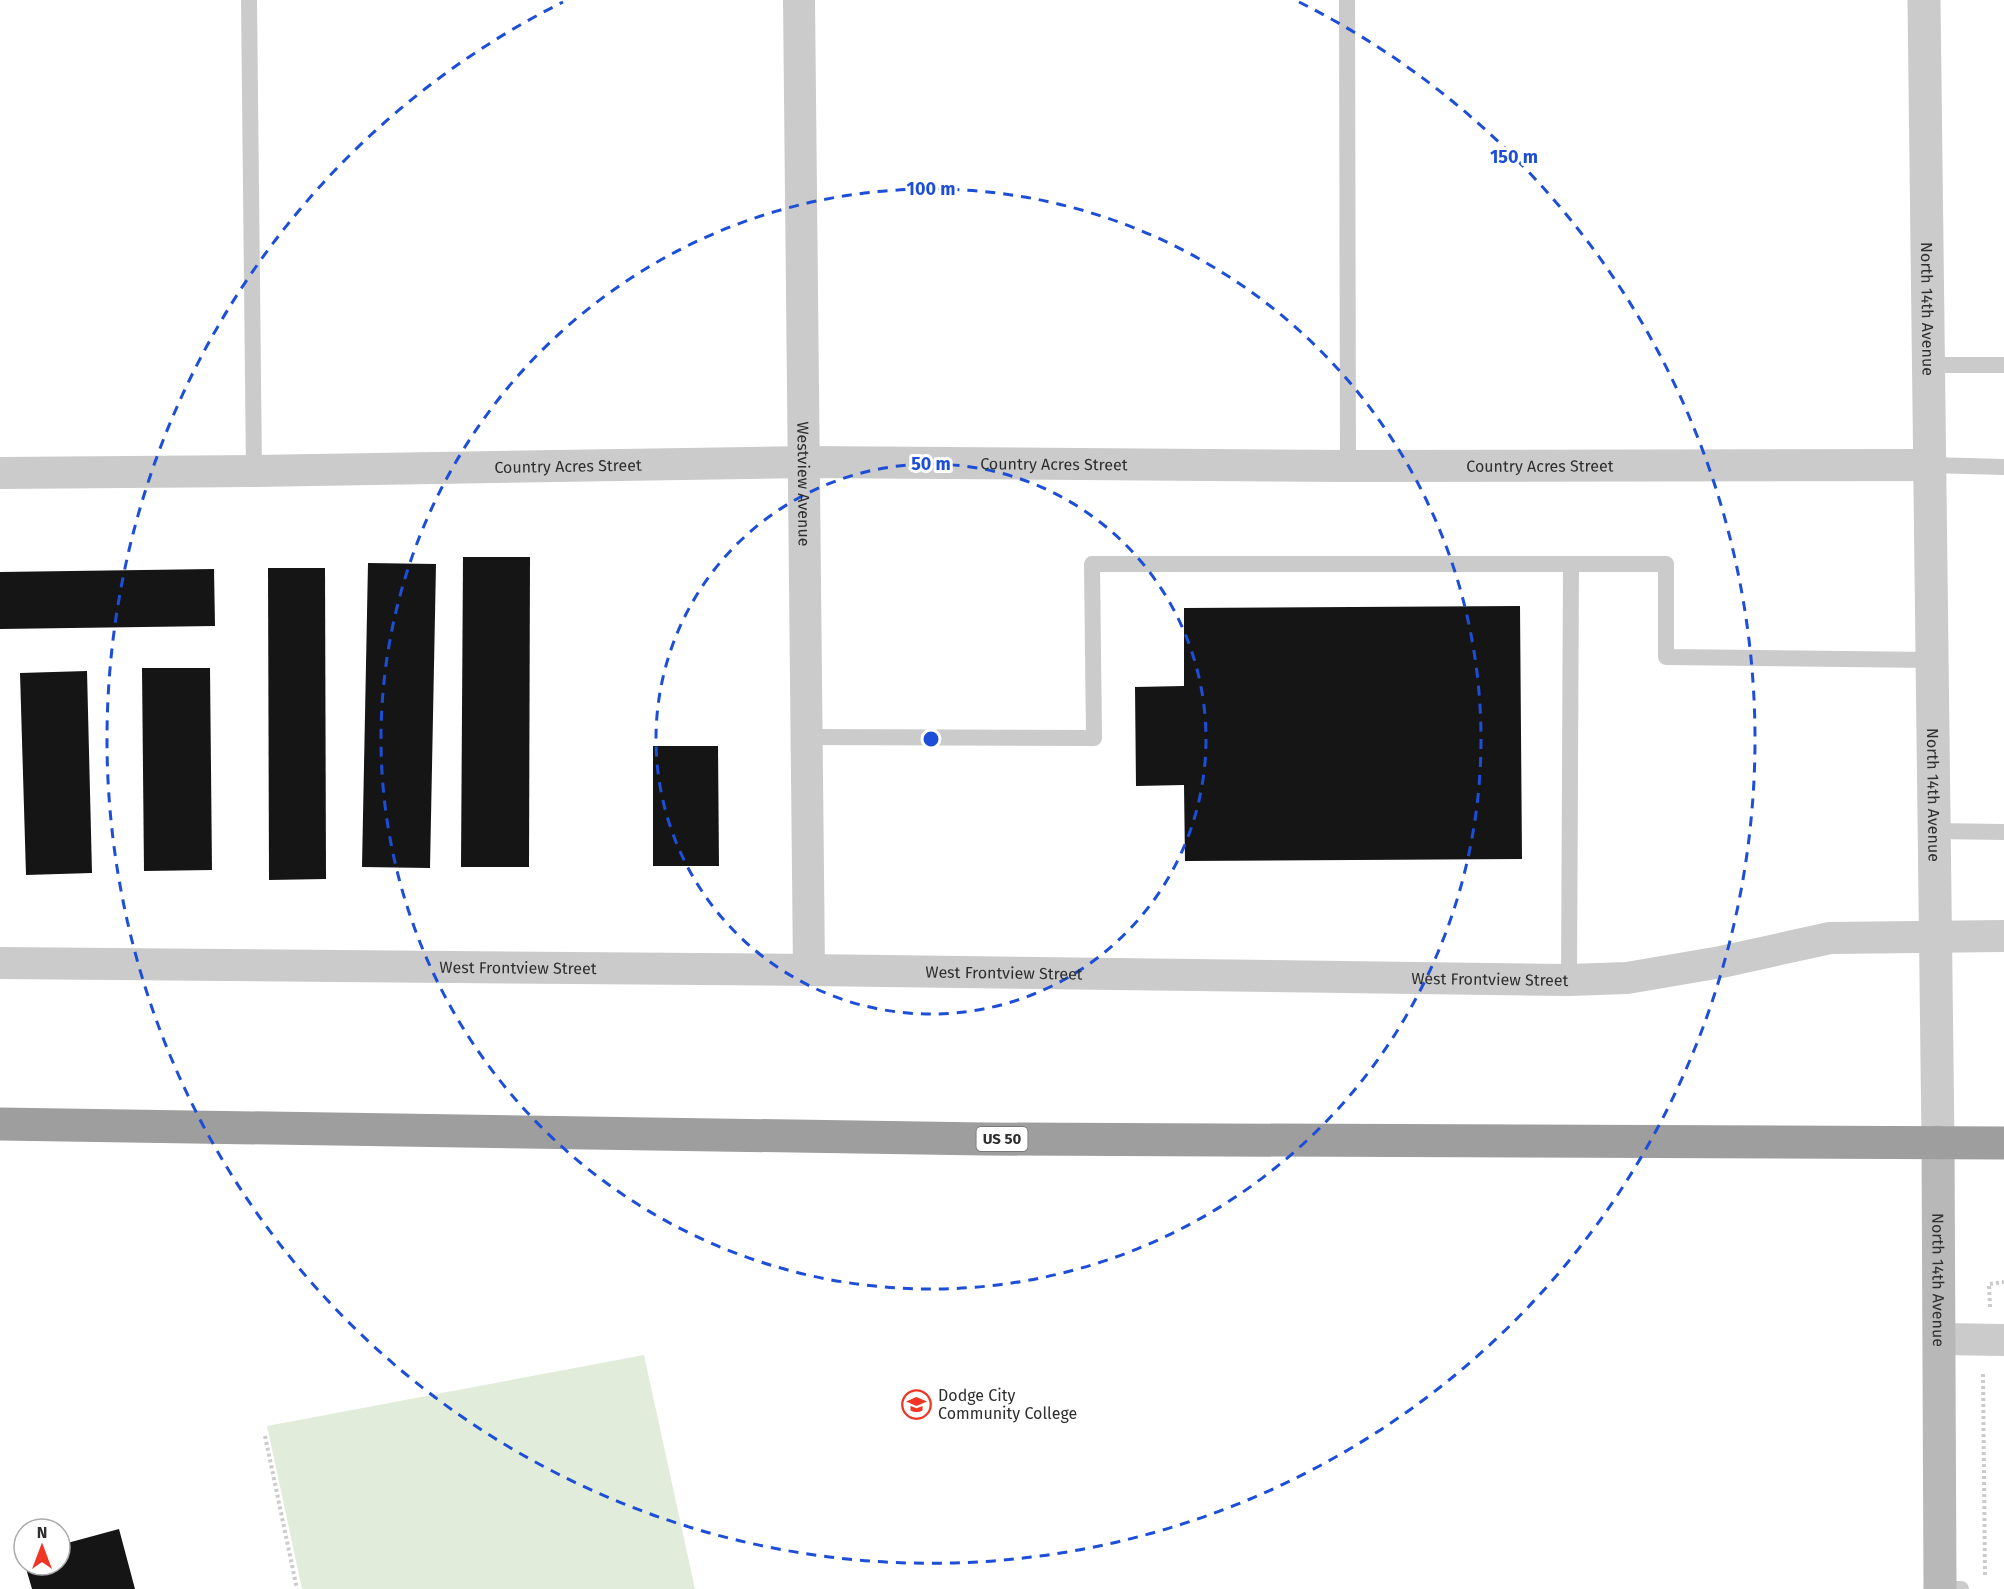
<svg xmlns="http://www.w3.org/2000/svg" width="2004" height="1589" viewBox="0 0 2004 1589" font-family="'Fira Sans',sans-serif">
	<rect width="100%" height="100%" fill="#fff"/>
	<polygon fill="#e1ecda" points="644,1355 695,1589 302,1589 267,1426"/>
	<g fill="#151515">
		<polygon points="463,557 530,557 529,867 461,867"/>
		<polygon points="368,563 436,564 430,868 362,867"/>
		<polygon points="268,568 325,568 326,879 269,880"/>
		<polygon points="214,569 215,626 0,629 0,572"/>
		<polygon points="1520,606 1522,859 1185,861 1184,785 1136,786 1135,687 1184,686 1184,608"/>
		<polygon points="142,668 210,668 212,870 144,871"/>
		<polygon points="87,671 92,873 26,875 20,673"/>
		<polygon points="653,746 718,746 719,866 653,866"/>
		<polygon points="119,1529 135,1589 32,1589 25,1565 60,1565 60,1545"/>
	</g>
	<g fill="none" stroke-linecap="round" stroke-linejoin="round">
		<g stroke="#cbcbcb" stroke-width="4" stroke-dasharray="3 3" stroke-linecap="butt">
			<polyline points="1990,1307 1989,1284 2004,1282"/>
			<polyline points="1983,1374 1985,1576"/>
			<polyline points="265,1436 297,1589"/>
		</g>
		<g stroke="#cbcbcb" stroke-width="16">
			<polyline points="249,0 254,471"/>
			<polyline points="1347,0 1348,466"/>
			<polyline points="1929,365 2004,365"/>
			<polyline points="1930,465 2004,467"/>
			<polyline points="806,737 1094,738 1092,564 1666,564 1666,657 1932,660"/>
			<polyline points="1934,831 2004,832"/>
			<polyline points="1569,980 1571,564"/>
			<polyline points="1940,1589 1961,1589"/>
		</g>
		<g stroke="#cbcbcb" stroke-width="32">
			<path id="s1" d="M799 0 809 970"/>
			<path id="s2" d="M0 473 254 471 803 462 1348 466 1930 465"/>
			<path id="s3" d="M0 963 809 970 1569 980 1627 978 1721 962 1830 938 2004 936"/>
			<polyline points="1940,1339 2004,1340"/>
		</g>
		<path stroke="#cbcbcb" stroke-width="33" id="s4" d="M1924 0 1938 1142"/>
		<path stroke="#b8b8b8" stroke-width="33" id="s5" d="M1938 1142 1940 1589"/>
		<polyline stroke="#9e9e9e" stroke-width="33" points="0,1124 985,1139 2004,1143"/>
	</g>
	<g fill="none" stroke="#1d4ed8" stroke-width="3" stroke-dasharray="10 8">
		<circle cx="931" cy="739" r="275"/>
		<circle cx="931" cy="739" r="550"/>
		<path d="M1299 2A824 824 0 1 1 563 2"/>
	</g>
	<defs>
		<symbol id="university-ring" viewBox="-11 -11 22 22"><circle r="9.5" fill="#fff" stroke="#f13524" stroke-width="1.5"/><path d="M0-5L7-2L0 1L-7-2ZM-4 1L0 2.5L4 1V4Q0 6-4 4Z" fill="#f13524"/></symbol>
	</defs>
	<g fill-rule="evenodd">
		<use href="#university-ring" x="900" y="1388" width="33" height="33"/>
	</g>
	<g text-anchor="middle" dominant-baseline="central" stroke-width="6" stroke-linejoin="round" paint-order="stroke">
		<rect fill="#fff" stroke="#6d6d6d" stroke-width="1.5" x="976.5" y="1127" width="51" height="24" rx="4.5"/>
		<g font-size="15" font-weight="bold" fill="#2e2e2e">
			<text x="1002" y="1139">US 50</text>
		</g>
		<g font-size="16" fill="#2e2e2e" stroke="#fff">
			<text stroke="none"><textPath href="#s4" startOffset="309">North 14th Avenue</textPath></text>
			<text stroke="none"><textPath href="#s2" startOffset="1054">Country Acres Street</textPath></text>
			<text stroke="none"><textPath href="#s2" startOffset="568">Country Acres Street</textPath></text>
			<text stroke="none"><textPath href="#s2" startOffset="1540">Country Acres Street</textPath></text>
			<text stroke="none"><textPath href="#s1" startOffset="484">Westview Avenue</textPath></text>
			<text stroke="none"><textPath href="#s4" startOffset="795">North 14th Avenue</textPath></text>
			<text stroke="none"><textPath href="#s3" startOffset="518">West Frontview Street</textPath></text>
			<text stroke="none"><textPath href="#s3" startOffset="1004">West Frontview Street</textPath></text>
			<text stroke="none"><textPath href="#s3" startOffset="1490">West Frontview Street</textPath></text>
			<text stroke="none"><textPath href="#s5" startOffset="138">North 14th Avenue</textPath></text>
		</g>
		<g font-size="16" fill="#2e2e2e" stroke="#fff" text-anchor="start">
			<text x="938" y="1395">Dodge City<tspan x="938" dy="18">Community College</tspan></text>
		</g>
	</g>
	<circle cx="931" cy="739" r="9" fill="#1d4ed8" stroke="#fff" stroke-width="3"/>
	<g font-size="18" text-anchor="middle" font-weight="bold" fill="#1d4ed8" stroke="#fff" stroke-width="6" stroke-linejoin="round" paint-order="stroke">
		<text x="1514" y="163">150 m</text>
		<text x="931" y="195">100 m</text>
		<text x="931" y="470">50 m</text>
	</g>
	<g transform="translate(42 1547)"><circle r="28" fill="#ffffff" stroke="#ababab" stroke-width="1.5"/>
	<path d="M0-4.5L10 22L0 15L-10 22Z" fill="#f13524"/>
	<text y="-9" font-size="16" font-weight="bold" text-anchor="middle" fill="#2e2e2e">N</text>
	</g>
</svg>
